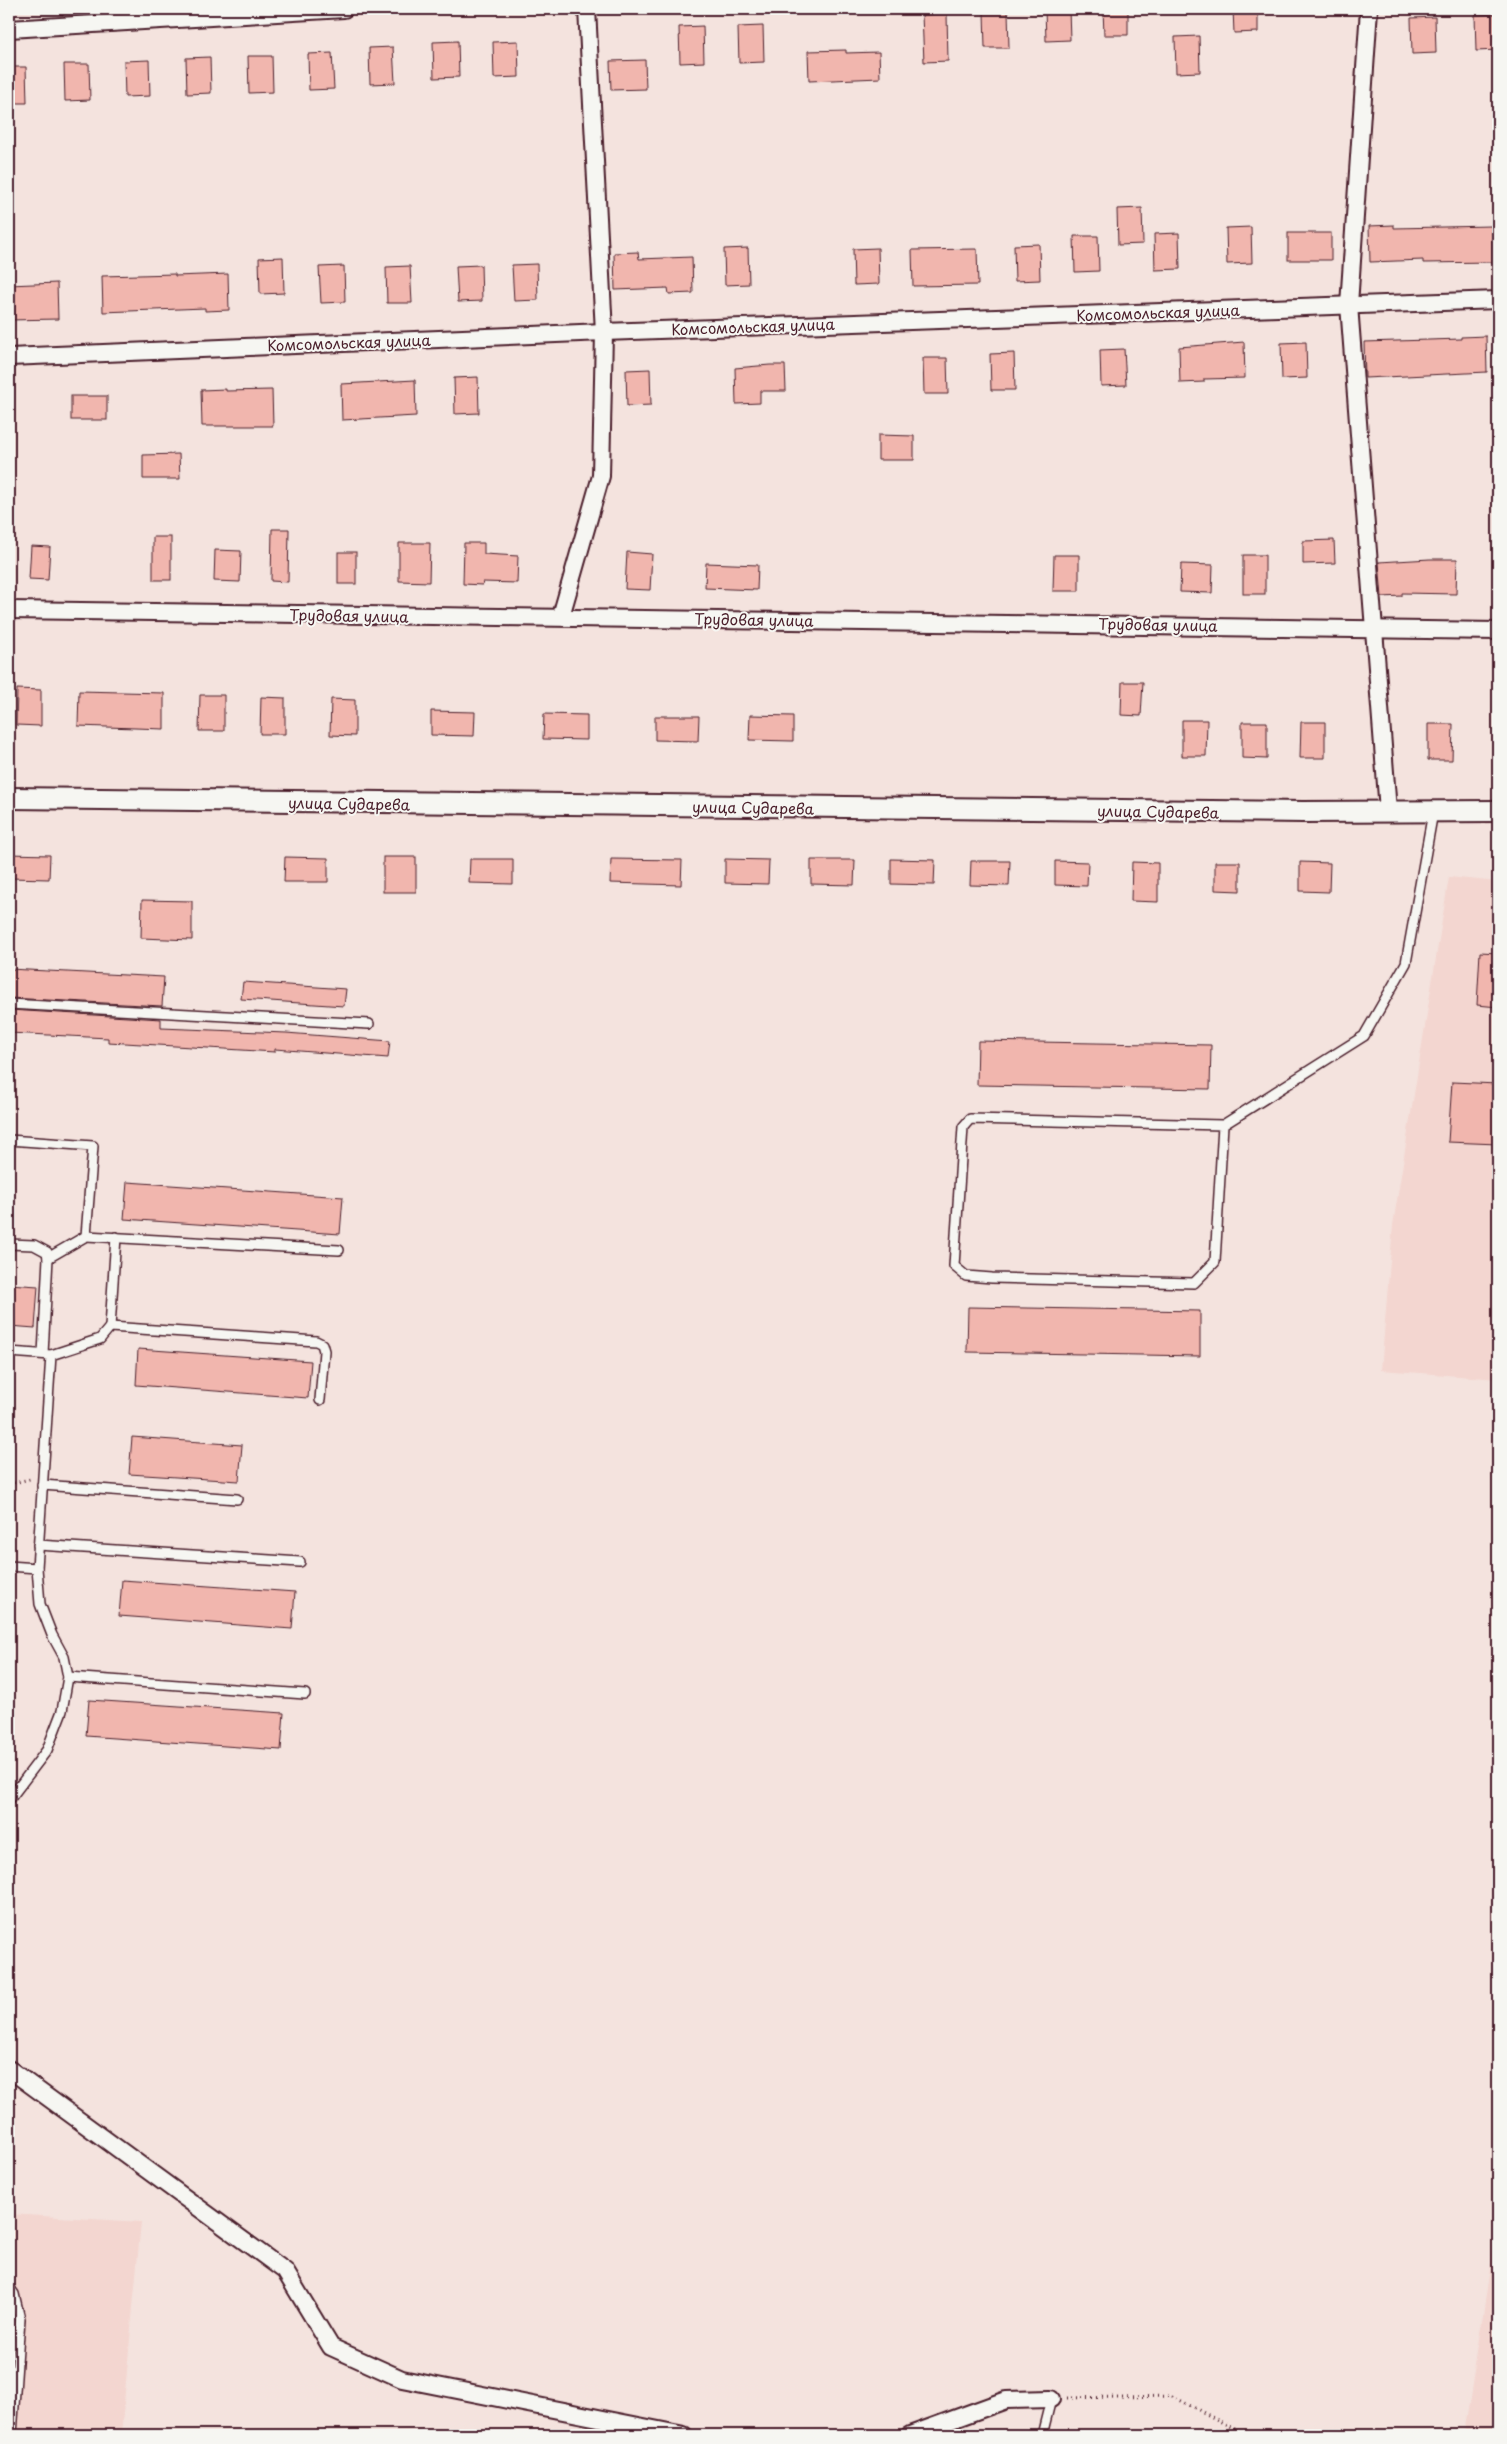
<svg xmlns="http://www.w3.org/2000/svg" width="1507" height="2444" viewBox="0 0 1507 2444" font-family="'Playpen Sans',sans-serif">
	<rect width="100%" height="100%" fill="#f4e3de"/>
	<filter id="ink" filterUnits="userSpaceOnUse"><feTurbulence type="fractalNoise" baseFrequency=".02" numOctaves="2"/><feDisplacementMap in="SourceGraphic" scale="10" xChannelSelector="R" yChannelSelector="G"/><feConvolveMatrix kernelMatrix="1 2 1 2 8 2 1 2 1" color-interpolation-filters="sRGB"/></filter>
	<g filter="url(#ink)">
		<g fill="#f3d6d0">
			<polygon points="1449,877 1498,882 1498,1379 1381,1370 1393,1225"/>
			<polygon points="9,2214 141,2222 121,2435 9,2435"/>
			<polygon points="1498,2219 1498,2435 1464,2435"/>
		</g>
		<g fill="#f1b6ae" stroke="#4a1f2b">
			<polygon points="1045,9 1069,9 1070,40 1046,41"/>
			<polygon points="1103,9 1128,9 1128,35 1104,35"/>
			<polygon points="1233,9 1258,9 1258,32 1234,33"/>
			<polygon points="984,12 1008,12 1009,48 985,48"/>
			<polygon points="947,14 948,61 924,62 922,15"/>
			<polygon points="1498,14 1498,50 1476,51 1475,15"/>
			<polygon points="1435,17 1436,53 1412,54 1411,18"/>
			<polygon points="703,26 704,62 680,63 679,27"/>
			<polygon points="763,26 764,62 739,63 738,27"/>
			<polygon points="1199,36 1200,72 1176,73 1175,37"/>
			<polygon points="458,41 459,77 434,78 433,42"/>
			<polygon points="518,41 519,77 494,78 493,42"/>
			<polygon points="393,47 395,83 370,84 369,48"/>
			<polygon points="846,50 846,53 879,52 880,78 809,81 808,51"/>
			<polygon points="332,53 334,89 309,90 308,54"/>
			<polygon points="248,56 272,56 273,92 249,93"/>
			<polygon points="210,57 211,93 187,94 186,58"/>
			<polygon points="149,60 150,96 125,97 124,61"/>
			<polygon points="645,60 646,89 611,90 610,61"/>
			<polygon points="64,64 89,64 90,100 65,101"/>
			<polygon points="9,67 26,67 27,103 9,103"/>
			<polygon points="1142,208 1143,244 1118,245 1117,209"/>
			<polygon points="1394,225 1394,228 1492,226 1493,262 1423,263 1423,260 1370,262 1369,226"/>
			<polygon points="1251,227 1252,263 1227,264 1226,228"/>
			<polygon points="1179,233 1180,269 1155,270 1154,234"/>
			<rect x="1288" y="233" width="43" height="27"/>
			<polygon points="1074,236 1098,236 1099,271 1075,272"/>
			<polygon points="1039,244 1040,280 1015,281 1014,245"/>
			<polygon points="748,248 749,284 725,285 724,249"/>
			<polygon points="878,248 879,284 854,285 853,249"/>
			<polygon points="977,249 978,285 913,286 912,250"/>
			<polygon points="638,252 639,259 692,257 693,293 669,294 668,288 615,290 614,253"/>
			<polygon points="283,257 284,293 260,294 259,258"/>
			<polygon points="537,264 538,300 514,301 512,265"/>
			<polygon points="481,265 482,301 458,302 456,266"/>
			<polygon points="344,266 345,302 321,303 319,267"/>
			<polygon points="410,266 412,303 387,303 386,267"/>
			<polygon points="175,274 175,276 228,274 229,310 205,311 205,308 103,312 102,276"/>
			<polygon points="57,283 58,319 9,320 9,285"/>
			<polygon points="1486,336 1487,372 1365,378 1364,342 1461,339 1461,337"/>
			<polygon points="1244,342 1245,378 1204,379 1204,382 1180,383 1179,347"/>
			<polygon points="1306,342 1307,378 1282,379 1281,343"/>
			<polygon points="1124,349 1126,385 1101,386 1100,350"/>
			<polygon points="1014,353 1015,390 991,390 990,354"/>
			<polygon points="923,358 947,358 948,394 924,394"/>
			<polygon points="770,365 785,365 786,391 760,391 760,403 736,404 735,368"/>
			<polygon points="650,369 651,405 627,406 626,370"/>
			<polygon points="478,377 479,413 455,414 454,378"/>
			<polygon points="415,380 416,416 342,420 341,384"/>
			<polygon points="226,389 226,391 272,390 273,426 202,426 201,390"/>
			<rect x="71" y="396" width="36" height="24"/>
			<polygon points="878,435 914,436 914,460 878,460"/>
			<polygon points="179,454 180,479 143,479 143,455"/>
			<polygon points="272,529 289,529 288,582 271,581"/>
			<rect x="153" y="537" width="18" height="43"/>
			<polygon points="1334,540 1335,563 1303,564 1303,541"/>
			<polygon points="399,543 430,543 429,582 399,581"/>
			<polygon points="464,543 484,543 484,554 518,556 517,583 483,582 482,585 463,584"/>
			<polygon points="31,546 50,547 48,580 29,579"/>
			<polygon points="215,550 241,551 240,582 214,581"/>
			<rect x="338" y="552" width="18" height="32"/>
			<polygon points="627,552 652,554 650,590 625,589"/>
			<polygon points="1054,555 1079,555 1079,591 1053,591"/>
			<rect x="1243" y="555" width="22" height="39"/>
			<polygon points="1430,559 1457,559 1456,594 1402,593 1402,596 1382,597 1379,562"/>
			<polygon points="706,563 758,565 757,590 705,588"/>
			<polygon points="1181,564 1213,565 1212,593 1180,592"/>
			<polygon points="1122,682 1143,682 1141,716 1121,715"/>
			<polygon points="17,689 41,690 41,726 16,725"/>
			<polygon points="79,691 164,693 164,729 78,726"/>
			<polygon points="200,695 224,695 224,731 199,731"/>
			<polygon points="261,697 285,698 285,734 260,734"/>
			<polygon points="331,699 355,700 355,736 330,735"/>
			<polygon points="431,711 475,712 474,736 431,735"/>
			<polygon points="544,714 587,715 587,740 543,739"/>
			<polygon points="750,715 793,716 793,741 749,740"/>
			<polygon points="655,716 699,716 698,741 655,740"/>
			<polygon points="1182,720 1207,720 1206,756 1182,756"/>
			<polygon points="1242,722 1267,722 1267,759 1242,758"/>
			<polygon points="1301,722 1325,722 1325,758 1300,758"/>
			<polygon points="1428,724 1453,724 1452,760 1428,760"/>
			<polygon points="9,854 50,855 49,879 9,878"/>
			<polygon points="285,857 328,858 328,882 284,882"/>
			<rect x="383" y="857" width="33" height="35"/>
			<polygon points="470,859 513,859 513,884 469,883"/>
			<polygon points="611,859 682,860 681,885 610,883"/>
			<polygon points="725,859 769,860 768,884 725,883"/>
			<polygon points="891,859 935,860 934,885 891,884"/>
			<polygon points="811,860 855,860 854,885 811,884"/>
			<polygon points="971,861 1010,861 1009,886 970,885"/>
			<polygon points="1055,861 1088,862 1087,886 1055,885"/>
			<polygon points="1132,862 1158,863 1158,902 1131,901"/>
			<polygon points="1215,862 1240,862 1240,891 1215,890"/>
			<polygon points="1300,862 1330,863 1329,892 1300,891"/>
			<polygon points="142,900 192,901 192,940 141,938"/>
			<polygon points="1480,952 1498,953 1498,1007 1477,1005"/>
			<polygon points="9,969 164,977 162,1006 9,998"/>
			<polygon points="243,982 346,989 344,1006 241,999"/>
			<polygon points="9,1010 161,1019 161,1028 286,1033 390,1041 388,1058 275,1049 275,1052 108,1042 108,1038 9,1033"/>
			<polygon points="978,1041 1211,1045 1210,1089 977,1085"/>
			<polygon points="1452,1082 1498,1084 1498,1144 1448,1142"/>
			<polygon points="127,1182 343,1197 340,1234 124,1219"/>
			<polygon points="9,1284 38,1286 35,1328 9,1326"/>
			<polygon points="968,1307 1200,1311 1200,1356 967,1352"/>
			<polygon points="138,1349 311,1361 308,1398 136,1385"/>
			<polygon points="132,1437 242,1445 239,1481 129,1474"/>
			<polygon points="122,1580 295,1592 292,1629 119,1616"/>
			<polygon points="89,1700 284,1713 281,1750 86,1736"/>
		</g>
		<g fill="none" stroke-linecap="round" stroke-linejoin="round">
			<defs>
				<g id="service">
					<polyline points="9,1004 369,1024"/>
					<polyline points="1223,1125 1215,1262 1194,1283 992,1278 966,1276 954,1266 963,1127 970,1119 1223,1125 1364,1036 1406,963 1433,812"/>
					<polyline points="9,1140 93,1146 86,1236 48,1258"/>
					<polyline points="86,1236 339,1250"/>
					<polyline points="9,1244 34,1245 47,1252 48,1258 43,1354"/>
					<polyline points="110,1327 116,1237"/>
					<polyline points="9,1352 51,1355 37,1568 9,1566"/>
					<polyline points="51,1355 100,1339 110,1327 316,1341 322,1344 324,1351 320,1400"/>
					<polyline points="42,1485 237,1499"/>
					<polyline points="38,1545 300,1562"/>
					<polyline points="68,1677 305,1694"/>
					<polyline points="9,1800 47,1750 62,1711 68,1677 64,1657 52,1635 40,1604 37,1568"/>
					<polyline points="9,2287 14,2294 20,2319 12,2435"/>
					<polyline points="1042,2435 1051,2399"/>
				</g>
				<g id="minor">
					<polyline points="1369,9 1349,305 1388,811"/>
					<polyline points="9,29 344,9"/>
					<polyline points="9,357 604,332 1498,300"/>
					<polyline points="9,610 1498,631"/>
					<polyline points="561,616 601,476 604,332 587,9"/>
					<polyline points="9,2069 285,2271 331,2347 402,2379 684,2435"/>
					<polyline points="910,2435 1006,2400 1051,2399"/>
				</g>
				<polyline id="tertiary" points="9,798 1303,812 1498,811"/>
			</defs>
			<use href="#service" stroke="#4a1f2b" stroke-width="12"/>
			<use href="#minor" stroke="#4a1f2b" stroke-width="20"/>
			<use href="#tertiary" stroke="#4a1f2b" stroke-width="24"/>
			<g stroke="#4a1f2b" stroke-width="3" stroke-dasharray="1 4" stroke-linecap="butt">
				<polyline points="9,1484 30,1479"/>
				<polyline points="1067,2398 1172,2396 1246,2435"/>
			</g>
			<use href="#service" stroke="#f6f6f2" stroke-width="9"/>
			<use href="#minor" stroke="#f6f6f2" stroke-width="16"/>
			<use href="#tertiary" stroke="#f6f6f2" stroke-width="20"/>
		</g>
	</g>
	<g text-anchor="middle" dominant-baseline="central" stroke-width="4" stroke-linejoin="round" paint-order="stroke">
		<g font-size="15" fill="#4a1f2b" stroke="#f6f6f2">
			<text transform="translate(1158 312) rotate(-2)">Комсомольская улица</text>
			<text transform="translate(753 326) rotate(-2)">Комсомольская улица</text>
			<text transform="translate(349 342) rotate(-2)">Комсомольская улица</text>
			<text transform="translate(349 615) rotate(1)">Трудовая улица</text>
			<text transform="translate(754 619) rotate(1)">Трудовая улица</text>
			<text transform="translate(1158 624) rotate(1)">Трудовая улица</text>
			<text transform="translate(349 803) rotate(1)">улица Сударева</text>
			<text transform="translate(753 807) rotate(1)">улица Сударева</text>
			<text transform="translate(1158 811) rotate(1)">улица Сударева</text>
		</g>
	</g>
	<rect width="1507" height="2444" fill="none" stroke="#f6f6f2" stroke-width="30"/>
	<rect x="15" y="15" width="1477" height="2414" fill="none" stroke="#4a1f2b" stroke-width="2" filter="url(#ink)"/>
</svg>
